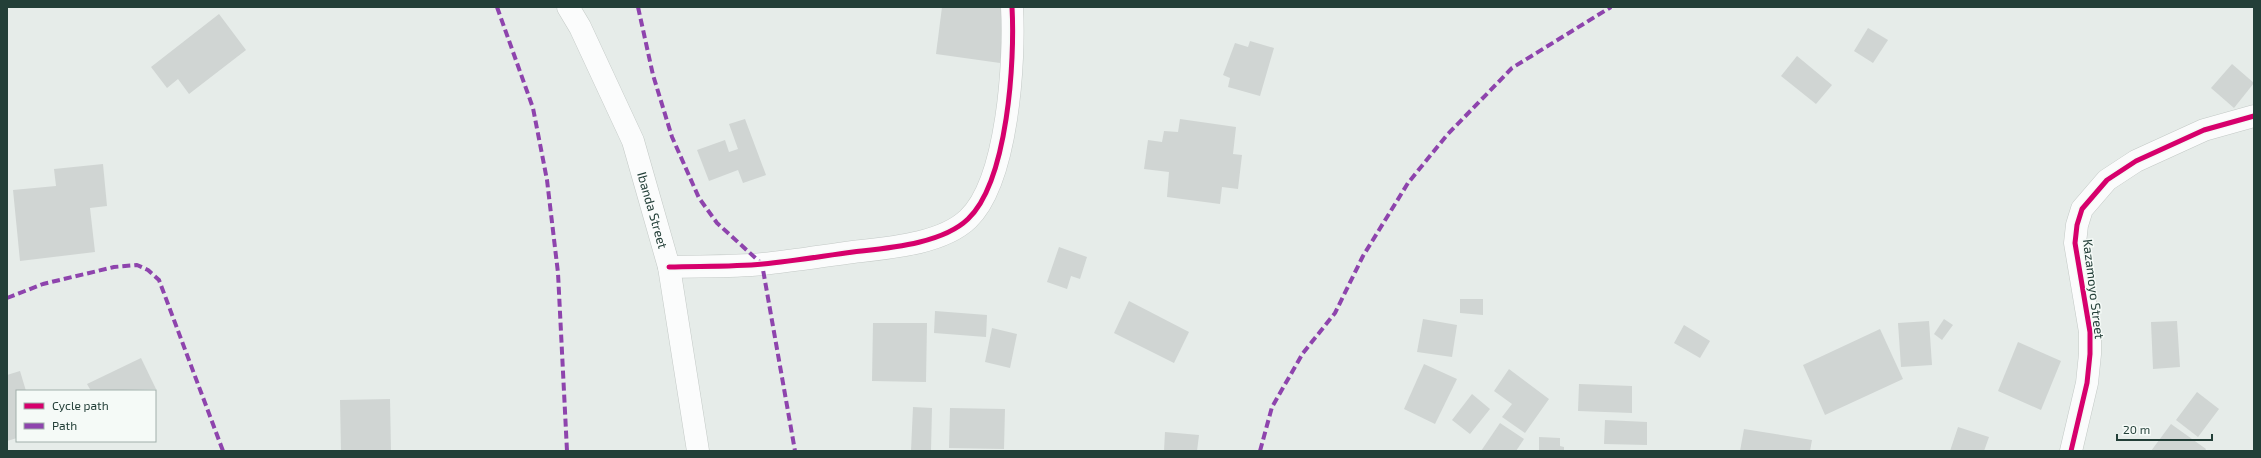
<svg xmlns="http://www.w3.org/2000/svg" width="2261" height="458" viewBox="0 0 2261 458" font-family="'Exo 2',sans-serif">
	<rect width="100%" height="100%" fill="#e6ece9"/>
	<g fill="#d0d5d3">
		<polygon points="942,7 1007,7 1000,63 936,54"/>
		<polygon points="219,14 246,50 189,94 178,79 167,88 151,67"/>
		<polygon points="1868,28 1888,40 1873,63 1854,51"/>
		<polygon points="1250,41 1274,48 1260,96 1228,87 1230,78 1223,75 1235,43 1248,47"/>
		<polygon points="1797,56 1832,85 1816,104 1781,76"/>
		<polygon points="2232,64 2254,83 2234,108 2211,88"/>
		<polygon points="745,119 766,175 743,183 738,170 709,181 697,150 725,140 729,152 738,149 729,124"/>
		<polygon points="1180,119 1236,127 1233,154 1242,155 1238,189 1222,187 1220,204 1167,197 1169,172 1144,169 1148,140 1162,142 1164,131 1178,132"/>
		<polygon points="103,164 107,206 90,208 95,252 20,261 13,190 56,186 54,169"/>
		<polygon points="1059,247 1087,257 1080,279 1071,276 1067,289 1047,282"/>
		<polygon points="1460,299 1483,299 1483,315 1460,313"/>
		<polygon points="1129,301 1189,332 1174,363 1114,333"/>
		<polygon points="935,311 987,315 986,337 934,333"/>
		<polygon points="1423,319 1457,325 1452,357 1417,352"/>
		<polygon points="1944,319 1953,325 1942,340 1934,334"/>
		<polygon points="1929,321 1932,365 1901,367 1898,323"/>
		<polygon points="2177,321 2180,367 2153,369 2151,322"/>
		<polygon points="873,323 927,323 926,382 872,381"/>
		<polygon points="1684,325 1710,341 1700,358 1674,343"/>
		<polygon points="992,328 1017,334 1010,368 985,362"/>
		<polygon points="1880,329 1903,379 1825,415 1803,365"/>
		<polygon points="2018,342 2061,361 2041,410 1998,391"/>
		<polygon points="141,358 156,389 91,391 87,384"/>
		<polygon points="1424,364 1457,379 1435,424 1404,409"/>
		<polygon points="1509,369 1549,399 1525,433 1502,417 1512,404 1494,391"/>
		<polygon points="20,371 26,391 17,391 17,438 7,441 7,375"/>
		<polygon points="1579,384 1632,386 1632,413 1578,411"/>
		<polygon points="2197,392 2219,409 2198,437 2176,420"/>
		<polygon points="1472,394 1490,409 1470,434 1452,420"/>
		<polygon points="390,399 391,451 341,451 340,400"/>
		<polygon points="913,407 932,408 931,451 911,451"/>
		<polygon points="950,408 1005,409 1004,449 949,448"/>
		<polygon points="1605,420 1647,422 1647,445 1604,444"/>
		<polygon points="1500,423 1524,439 1516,451 1481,451"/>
		<polygon points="2171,424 2206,449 2205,451 2151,451"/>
		<polygon points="1958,427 1989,437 1984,451 1950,451"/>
		<polygon points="1744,429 1812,440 1810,451 1740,451"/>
		<polygon points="1165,432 1199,435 1197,451 1164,451"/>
		<polygon points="1539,437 1560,438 1560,446 1564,447 1564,451 1539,451"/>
	</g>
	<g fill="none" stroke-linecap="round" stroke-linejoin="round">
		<defs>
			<g id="minor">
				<path id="s1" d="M568 7 580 27 633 141 669 267 698 451"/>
				<path d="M669 267C700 266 732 267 763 264 793 261 823 256 853 252 888 248 942 244 968 219 1008 181 1015 60 1012 7"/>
				<polyline points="2071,451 2087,383 2090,354 2090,332 2075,243 2077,225 2082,209 2107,180 2136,161 2204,130 2254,116"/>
			</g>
		</defs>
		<use href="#minor" stroke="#c3c9c6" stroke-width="23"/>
		<use href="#minor" stroke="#fbfcfc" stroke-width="22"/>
		<g stroke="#8e44ad" stroke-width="4" stroke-dasharray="8 4" stroke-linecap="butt">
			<polyline points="497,7 533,108 547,180 558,273 567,451"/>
			<polyline points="638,7 653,75 672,137 699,198 717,223 762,264 795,451"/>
			<polyline points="7,298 43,284 114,267 137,265 148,270 159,280 223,451"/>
			<polyline points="1260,451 1272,407 1303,353 1335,313 1363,256 1408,183 1447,135 1512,68 1611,7"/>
		</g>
		<defs>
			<g id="cycleway">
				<path d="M669 267C700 266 732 267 763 264 793 261 823 256 853 252 888 248 942 244 968 219 1008 181 1015 60 1012 7"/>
				<polyline points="2071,451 2087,383 2090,354 2090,332 2075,243 2077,225 2082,209 2107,180 2136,161 2204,130 2254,116"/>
			</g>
		</defs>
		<use href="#cycleway" stroke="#f5faf7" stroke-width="8"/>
		<use href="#cycleway" stroke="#d6006c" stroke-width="5"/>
	</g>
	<g text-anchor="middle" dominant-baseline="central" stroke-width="3" stroke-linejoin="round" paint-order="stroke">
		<g font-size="13" fill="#233f38" stroke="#f5faf7">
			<text stroke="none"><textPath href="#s1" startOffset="221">Ibanda Street</textPath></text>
			<text transform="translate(2094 289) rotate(83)">Kazamoyo Street</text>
		</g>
	</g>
	<rect width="2261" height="458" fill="none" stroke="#233f38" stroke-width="16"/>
	<rect x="16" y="390" width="140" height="52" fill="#f5faf7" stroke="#a1afab"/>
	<rect x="24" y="403" width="20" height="6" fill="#d6006c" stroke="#a1afab"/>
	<text x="52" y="410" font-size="12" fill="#233f38">Cycle path</text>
	<rect x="24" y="423" width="20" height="6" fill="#8e44ad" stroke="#a1afab"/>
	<text x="52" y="430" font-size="12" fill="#233f38">Path</text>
	<path d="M2117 434v6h95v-6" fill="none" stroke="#233f38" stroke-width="2"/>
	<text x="2123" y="434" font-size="12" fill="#233f38" stroke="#f5faf7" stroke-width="3" paint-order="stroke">20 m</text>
</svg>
